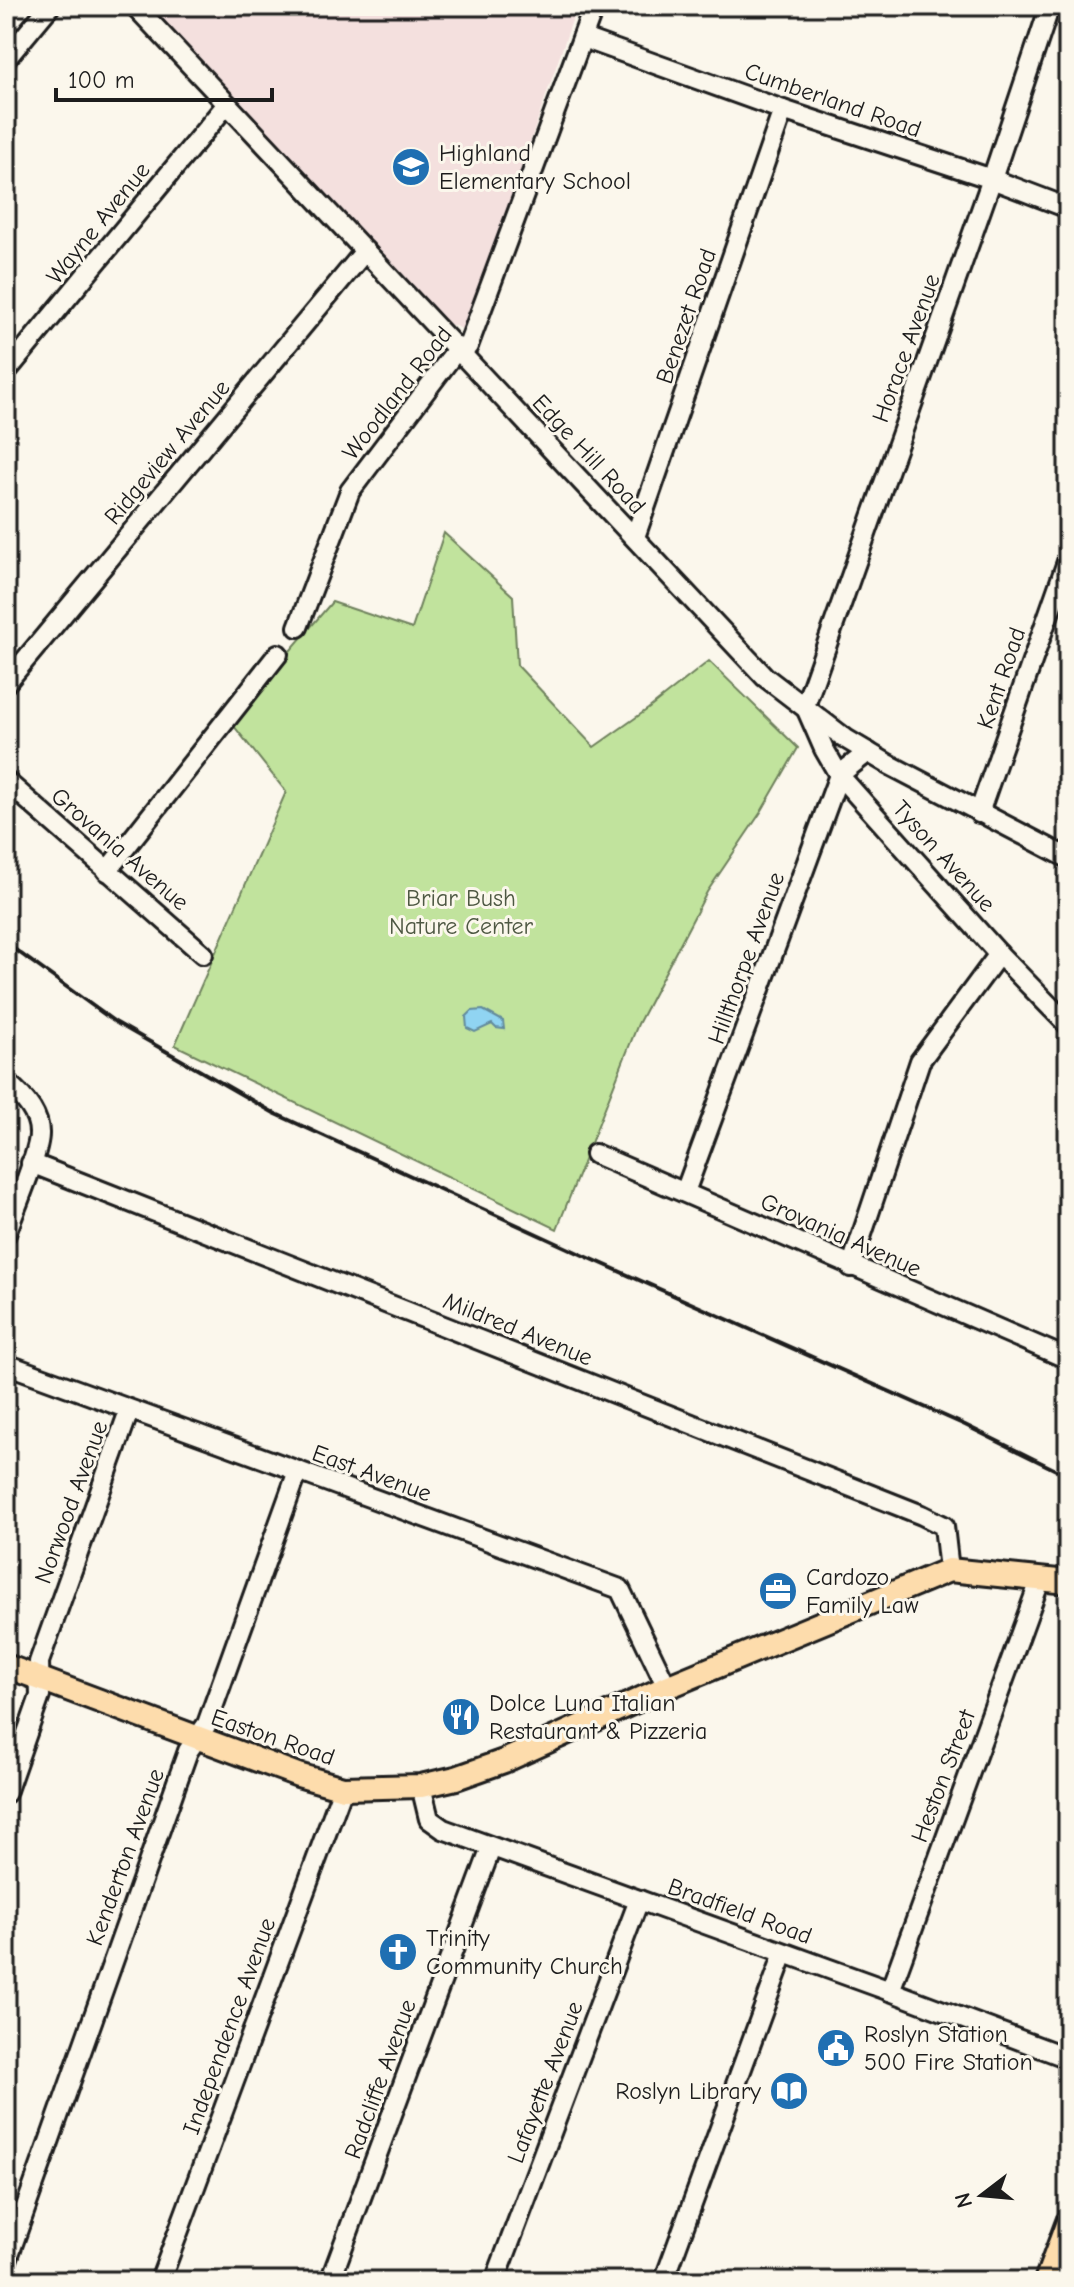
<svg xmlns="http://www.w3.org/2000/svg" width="1074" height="2287" viewBox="0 0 1074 2287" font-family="'Comic Neue',sans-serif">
	<rect width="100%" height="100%" fill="#fbf7ec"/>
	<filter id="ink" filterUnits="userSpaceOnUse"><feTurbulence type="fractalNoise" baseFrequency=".0125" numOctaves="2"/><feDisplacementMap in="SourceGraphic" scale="16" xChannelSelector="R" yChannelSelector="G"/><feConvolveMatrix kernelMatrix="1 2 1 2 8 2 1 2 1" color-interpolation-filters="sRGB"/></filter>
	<g filter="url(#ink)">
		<polygon fill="#f4e0de" points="149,6 577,6 465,330 442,321"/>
		<polygon fill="#c1e39d" stroke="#6e805c" stroke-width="2" points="444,533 513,596 517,665 594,747 648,709 709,661 798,748 761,812 707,892 638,1024 557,1229 175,1045 286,792 230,721 332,602 412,629"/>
		<polygon fill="#90d4f2" stroke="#628a9c" stroke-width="2" points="483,1010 503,1021 504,1029 496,1028 492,1024 475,1032 467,1028 466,1017 472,1011"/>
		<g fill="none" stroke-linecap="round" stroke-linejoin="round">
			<defs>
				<g id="minor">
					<polyline points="135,6 765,677 846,739 888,764 1068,858"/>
					<polyline points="583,38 783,110 992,179 1068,208"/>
					<polyline points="6,59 50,6"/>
					<polyline points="6,372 227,104"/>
					<polyline points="635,537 783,110"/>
					<polyline points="298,627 350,491 458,348 468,346 594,6"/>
					<polyline points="6,683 365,251"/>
					<polyline points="805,706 992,179 1050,6"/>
					<polyline points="806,708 824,749 839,775 999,954 1068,1025"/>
					<polyline points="6,781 203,954"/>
					<polyline points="979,813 1068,559"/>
					<polyline points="107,871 278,654"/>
					<path d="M6 1082C21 1094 39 1112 39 1133 40 1152 13 1213 6 1234"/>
					<polyline points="595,1154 1068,1359"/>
					<polyline points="31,1163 922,1515 944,1526 949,1570"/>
					<polyline points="685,1192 839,775 868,752"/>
					<polyline points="851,1267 920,1061 999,954"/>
					<polyline points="6,1364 620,1589 667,1687"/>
					<polyline points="421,1786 429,1819 443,1829 890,1991 1068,2058"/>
					<polyline points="6,1793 40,1696 39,1662 129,1411"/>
					<polyline points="890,1991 1041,1578"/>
					<polyline points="6,2263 188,1751 207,1724 298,1471"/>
					<polyline points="160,2281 343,1788"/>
					<polyline points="330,2281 491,1848"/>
					<polyline points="495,2281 639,1900"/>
					<polyline points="664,2281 784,1953"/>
				</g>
				<g id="major">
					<polyline points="6,1666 298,1775 343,1788 421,1786 456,1778 504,1761 667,1687 949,1570 1068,1582"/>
					<polyline points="1046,2281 1068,2222"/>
				</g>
			</defs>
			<use href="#minor" stroke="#1c1c1c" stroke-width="24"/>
			<use href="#major" stroke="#1c1c1c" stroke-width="28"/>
			<use href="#minor" stroke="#fbf7ec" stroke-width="18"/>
			<use href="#major" stroke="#fddcac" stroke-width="22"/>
			<polyline stroke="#1c1c1c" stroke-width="4" points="6,943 115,1022 274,1113 585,1256 965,1425 1068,1476"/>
		</g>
	</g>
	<defs>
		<symbol id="school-disc" viewBox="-11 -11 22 22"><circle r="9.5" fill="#1f6fb2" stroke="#fbf7ec"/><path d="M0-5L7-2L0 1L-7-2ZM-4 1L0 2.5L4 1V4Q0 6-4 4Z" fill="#fff"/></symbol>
		<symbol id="office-disc" viewBox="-11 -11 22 22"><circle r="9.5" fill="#1f6fb2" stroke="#fbf7ec"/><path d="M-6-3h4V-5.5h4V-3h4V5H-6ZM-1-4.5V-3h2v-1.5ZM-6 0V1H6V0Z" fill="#fff"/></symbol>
		<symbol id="restaurant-disc" viewBox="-11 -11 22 22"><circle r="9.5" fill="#1f6fb2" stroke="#fbf7ec"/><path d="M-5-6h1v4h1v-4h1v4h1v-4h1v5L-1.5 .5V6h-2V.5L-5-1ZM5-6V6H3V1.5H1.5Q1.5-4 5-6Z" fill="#fff"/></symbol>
		<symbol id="church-disc" viewBox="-11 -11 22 22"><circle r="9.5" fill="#1f6fb2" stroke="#fbf7ec"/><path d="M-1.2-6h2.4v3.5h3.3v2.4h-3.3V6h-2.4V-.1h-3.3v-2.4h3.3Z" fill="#fff"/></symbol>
		<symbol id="civic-disc" viewBox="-11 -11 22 22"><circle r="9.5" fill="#1f6fb2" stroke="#fbf7ec"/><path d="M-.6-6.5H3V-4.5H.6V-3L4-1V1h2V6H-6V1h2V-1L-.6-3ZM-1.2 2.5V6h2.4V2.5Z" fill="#fff"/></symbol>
		<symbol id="library-disc" viewBox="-11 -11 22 22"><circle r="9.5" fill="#1f6fb2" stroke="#fbf7ec"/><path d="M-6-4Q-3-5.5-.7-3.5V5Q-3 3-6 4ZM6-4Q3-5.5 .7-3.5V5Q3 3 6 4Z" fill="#fff"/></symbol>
	</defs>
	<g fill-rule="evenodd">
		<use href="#school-disc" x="389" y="145" width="44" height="44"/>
		<use href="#office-disc" x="756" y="1569" width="44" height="44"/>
		<use href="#restaurant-disc" x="439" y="1695" width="44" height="44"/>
		<use href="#church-disc" x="376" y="1930" width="44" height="44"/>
		<use href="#civic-disc" x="814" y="2026" width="44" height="44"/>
		<use href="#library-disc" x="767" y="2069" width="44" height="44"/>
	</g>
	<g text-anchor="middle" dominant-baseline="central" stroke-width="6" stroke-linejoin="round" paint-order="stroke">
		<g font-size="24" fill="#1c1c1c" stroke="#fbf7ec">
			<text transform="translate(833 100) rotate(19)">Cumberland Road</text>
			<text transform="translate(98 223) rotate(-51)">Wayne Avenue</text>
			<text transform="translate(686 316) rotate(-71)">Benezet Road</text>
			<text transform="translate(906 348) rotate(-70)">Horace Avenue</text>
			<text transform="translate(397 393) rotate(-52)">Woodland Road</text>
			<text transform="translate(167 452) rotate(-50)">Ridgeview Avenue</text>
			<text transform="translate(589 454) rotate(47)">Edge Hill Road</text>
			<text transform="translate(1001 678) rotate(-71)">Kent Road</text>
			<text transform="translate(120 849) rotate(41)">Grovania Avenue</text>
			<text transform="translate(944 856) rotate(48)">Tyson Avenue</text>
			<text transform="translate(746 958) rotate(-70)">Hillthorpe Avenue</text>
			<text transform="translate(841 1235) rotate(24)">Grovania Avenue</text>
			<text transform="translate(518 1329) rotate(22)">Mildred Avenue</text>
			<text transform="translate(372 1473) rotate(20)">East Avenue</text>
			<text transform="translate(71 1502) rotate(-70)">Norwood Avenue</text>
			<text transform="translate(273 1737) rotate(19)">Easton Road</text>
			<text transform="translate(943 1776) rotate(-69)">Heston Street</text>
			<text transform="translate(125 1857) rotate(-70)">Kenderton Avenue</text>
			<text transform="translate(740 1911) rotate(20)">Bradfield Road</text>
			<text transform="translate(229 2026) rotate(-70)">Independence Avenue</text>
			<text transform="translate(380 2079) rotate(-70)">Radcliffe Avenue</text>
			<text transform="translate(545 2082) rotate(-69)">Lafayette Avenue</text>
		</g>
		<g font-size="24" fill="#1c1c1c" stroke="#fbf7ec" text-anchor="start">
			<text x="439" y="153">Highland<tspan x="439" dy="28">Elementary School</tspan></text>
			<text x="806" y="1577">Cardozo<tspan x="806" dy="28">Family Law</tspan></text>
			<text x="489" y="1703">Dolce Luna Italian<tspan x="489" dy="28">Restaurant &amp; Pizzeria</tspan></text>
			<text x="426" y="1938">Trinity<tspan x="426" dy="28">Community Church</tspan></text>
			<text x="864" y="2034">Roslyn Station<tspan x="864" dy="28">500 Fire Station</tspan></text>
			<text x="761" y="2091" text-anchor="end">Roslyn Library</text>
		</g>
		<g font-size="24" fill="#4e5843" stroke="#fbf7ec">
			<text x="461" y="898">Briar Bush<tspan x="461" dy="28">Nature Center</tspan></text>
		</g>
	</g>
	<rect width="1074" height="2287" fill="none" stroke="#fbf7ec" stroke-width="32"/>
	<rect x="16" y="16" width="1042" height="2255" fill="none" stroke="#1c1c1c" stroke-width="3" filter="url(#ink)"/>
	<g transform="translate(982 2195) rotate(254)" stroke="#fbf7ec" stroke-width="6" paint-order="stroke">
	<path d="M0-6L14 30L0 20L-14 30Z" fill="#1c1c1c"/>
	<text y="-12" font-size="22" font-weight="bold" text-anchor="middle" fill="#1c1c1c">N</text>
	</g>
	<path d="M56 88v12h216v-12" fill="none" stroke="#1c1c1c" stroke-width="4"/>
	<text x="68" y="88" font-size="24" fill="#1c1c1c" stroke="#fbf7ec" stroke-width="6" paint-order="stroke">100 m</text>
</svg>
